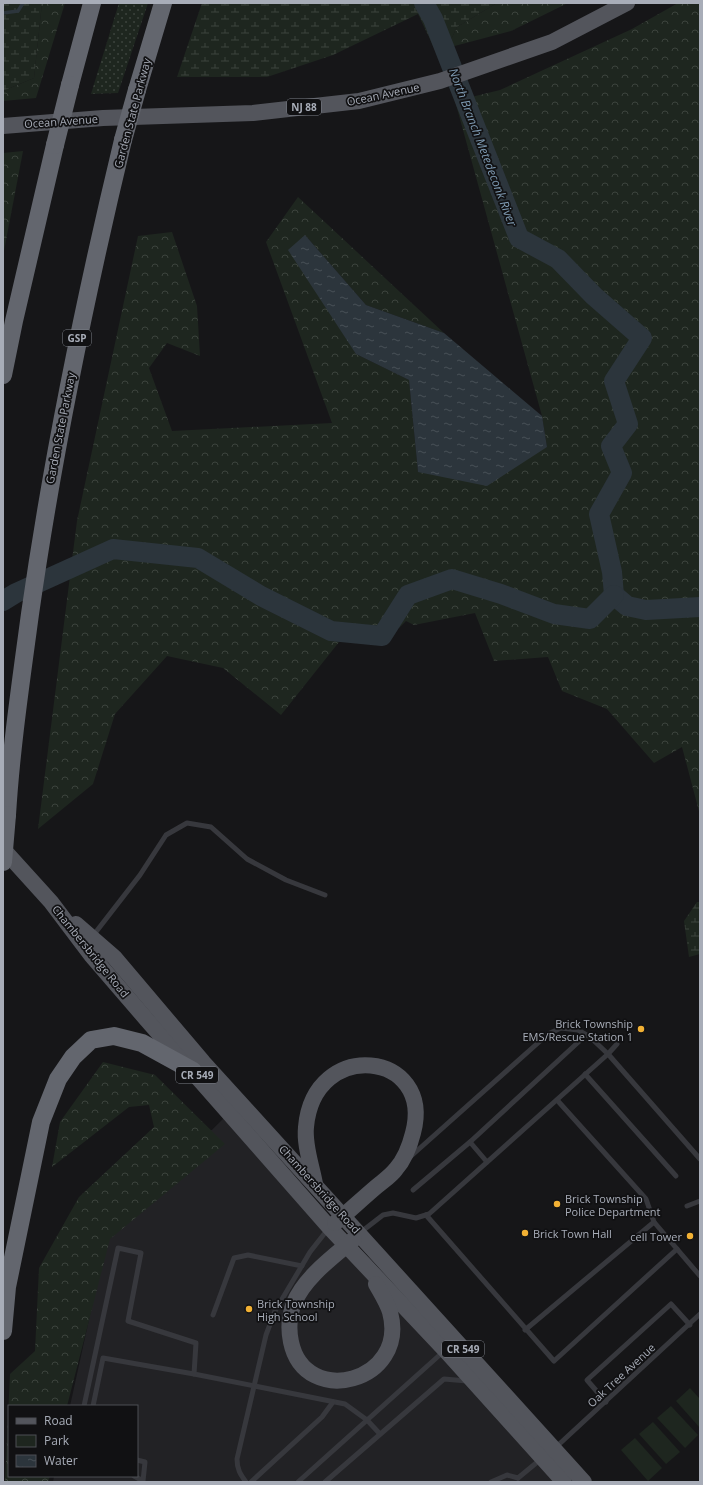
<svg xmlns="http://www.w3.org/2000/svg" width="703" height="1485" viewBox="0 0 703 1485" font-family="'Open Sans',sans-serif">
	<defs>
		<pattern id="grass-dots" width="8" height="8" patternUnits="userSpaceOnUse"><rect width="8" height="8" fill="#1e261f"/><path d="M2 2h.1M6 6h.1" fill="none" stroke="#3c433d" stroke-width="1.8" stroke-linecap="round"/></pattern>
		<pattern id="forest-crowns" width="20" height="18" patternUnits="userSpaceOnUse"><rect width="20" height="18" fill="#1e261f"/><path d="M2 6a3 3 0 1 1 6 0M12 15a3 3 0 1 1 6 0" fill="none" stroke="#3c433d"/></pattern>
		<pattern id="wetland-marsh" width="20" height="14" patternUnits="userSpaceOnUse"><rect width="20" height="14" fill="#1e261f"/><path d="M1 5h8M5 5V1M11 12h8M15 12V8" fill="none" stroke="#3c433d"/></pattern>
		<pattern id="water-ripples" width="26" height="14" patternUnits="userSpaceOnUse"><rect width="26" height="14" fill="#2c353c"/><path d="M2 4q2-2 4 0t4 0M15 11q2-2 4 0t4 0" fill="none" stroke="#485056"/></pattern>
	</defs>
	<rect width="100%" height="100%" fill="#161618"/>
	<polygon fill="#222225" points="230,1112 564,1482 53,1482 54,1476 137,1476 137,1406 70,1406 108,1233"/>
	<polygon fill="url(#grass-dots)" points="119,3 148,3 118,93 91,94"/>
	<g fill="url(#forest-crowns)">
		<polygon points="42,3 65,3 36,98 3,101 3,91 34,78"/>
		<polygon points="497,3 568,3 511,31 447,48 457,27"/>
		<polygon points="678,3 700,3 700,815 682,747 654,763 607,709 562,691 548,657 494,661 475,613 414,625 406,621 399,628 343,637 281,715 223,668 167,656 115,714 93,784 38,829 77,521 138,236 172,232 197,306 200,356 167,343 149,368 172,431 332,423 266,242 298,197 444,333 366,305 305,235 356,354 409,380 418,472 547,447 542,416 455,101 500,90 632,29"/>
		<polygon points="23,151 3,256 3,153"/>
		<polygon points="103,1062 155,1075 225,1144 110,1239 67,1406 9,1406 9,1476 50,1476 48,1482 5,1482 10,1374 35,1351 39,1268 79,1197 154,1127 149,1105 129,1107 52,1167 60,1122"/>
	</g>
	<g fill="url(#wetland-marsh)">
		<polygon points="3,3 42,3 34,78 3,91"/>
		<polygon points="202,3 497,3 457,27 447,48 436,52 418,14 333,55 267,77 177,77"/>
		<polygon points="697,902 700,902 700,954 689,957 684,921"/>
	</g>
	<g fill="#1e261f">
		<polygon points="690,1388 700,1399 700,1428 676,1401"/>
		<polygon points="671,1406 698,1435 685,1448 657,1418"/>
		<polygon points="653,1422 680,1452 666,1464 639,1434"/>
		<polygon points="635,1438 662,1468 648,1481 621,1450"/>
	</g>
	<polygon fill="url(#water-ripples)" points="305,235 366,305 444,333 542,416 547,447 487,486 418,472 409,380 356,354 288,250"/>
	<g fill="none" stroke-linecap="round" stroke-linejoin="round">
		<polyline stroke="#2c353c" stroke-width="3.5" points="3,13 18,11 23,3"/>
		<g stroke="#2c353c" stroke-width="20">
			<polyline points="424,3 433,19 519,238 558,259 594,296 642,338 614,381 628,424 611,446 622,473 599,514 612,572 614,595"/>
			<polyline points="614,595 627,606 646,610 700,607"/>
			<polyline points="3,601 16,593 113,549 198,558 261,596 331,631 382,636 408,595 452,579 501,594 554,614 590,619 614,595"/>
		</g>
		<g stroke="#37383d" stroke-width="5">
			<polyline points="92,937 140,875 166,835 187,823 211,827 247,859 286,880 325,895"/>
			<polyline points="585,1074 676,1176"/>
			<polyline points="557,1100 646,1199 654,1222"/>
			<polyline points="470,1142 586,1035"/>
			<polyline points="410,1157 548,1034 561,1028 578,1030 590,1037 608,1054 700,1159"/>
			<polyline points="413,1190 470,1142 487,1162"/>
			<polyline points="687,1206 700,1201"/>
			<polyline points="426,1215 554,1361 677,1249"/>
			<polyline points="361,1232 383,1215 393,1213 416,1218 429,1214 608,1054 617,1044"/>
			<polyline points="213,1315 234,1258 248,1255 302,1266"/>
			<polyline points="525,1330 654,1222 700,1276"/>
			<polyline points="194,1374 345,1404 367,1420 380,1434"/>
			<polyline points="606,1402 587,1380 671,1304 690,1325"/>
			<polyline points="84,1406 118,1248 141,1253 128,1321 196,1343 194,1374 103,1358 93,1406"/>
			<polyline points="555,1448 700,1314"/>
			<polyline points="134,1476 143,1481 145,1462 137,1460"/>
			<polyline points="518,1478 541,1459"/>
			<path d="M246 1482C240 1474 237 1469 237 1459L266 1335 275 1311 310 1252 328 1229"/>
			<polyline points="251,1482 322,1417 333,1402"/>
			<polyline points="298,1482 443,1352"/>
			<polyline points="325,1482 444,1379 467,1381"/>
			<polyline points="491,1482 507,1475 518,1478"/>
		</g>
		<g stroke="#53555c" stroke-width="16">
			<polyline points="3,126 103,118 253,113 359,101 440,81 552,42 627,3"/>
			<polyline points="3,849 51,902 91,955 147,1020 329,1227 445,1350 564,1482"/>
			<polyline points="76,924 114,957 203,1062 584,1482"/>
			<path d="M315 1184C312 1166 304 1146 306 1127 314 1037 435 1051 413 1133 410 1145 404 1160 396 1169 391 1176 383 1181 376 1187 362 1199 349 1211 335 1223"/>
			<path d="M354 1239C333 1257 305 1277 294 1303 289 1316 288 1328 291 1342 305 1409 409 1382 390 1312 387 1302 381 1293 376 1284"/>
		</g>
		<g stroke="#63666e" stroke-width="18">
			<polyline points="70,85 92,3"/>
			<polyline points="137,90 163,3"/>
			<polyline points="3,375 14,321 55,145"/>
			<path d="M7 815C11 748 21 681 30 614 53 452 85 298 123 140"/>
			<polyline points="3,1331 7,1287 41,1122 58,1079 73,1057 91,1040 114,1036 142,1043 193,1071"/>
		</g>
		<g stroke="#63666e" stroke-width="18">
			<polyline points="123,140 137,90"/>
			<polyline points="55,145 70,85"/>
			<polyline points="3,862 7,815"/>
		</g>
	</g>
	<g fill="#f2b134" stroke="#111113" stroke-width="1.5">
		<circle cx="641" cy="1029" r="4"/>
		<circle cx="557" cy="1204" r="4"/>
		<circle cx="525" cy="1233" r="4"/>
		<circle cx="690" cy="1236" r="4"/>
		<circle cx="249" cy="1309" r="4"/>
	</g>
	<g text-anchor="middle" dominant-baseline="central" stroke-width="3.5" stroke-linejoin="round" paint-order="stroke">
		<g fill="#111113" stroke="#7b7e86" stroke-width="1">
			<rect x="287" y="99" width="34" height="16" rx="3"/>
			<rect x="63" y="330" width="28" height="16" rx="3"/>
			<rect x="176" y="1067" width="42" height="16" rx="3"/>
			<rect x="442" y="1341" width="42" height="16" rx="3"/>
		</g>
		<g font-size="10" font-weight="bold" fill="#a8adb8">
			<text x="304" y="107">NJ 88</text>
			<text x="77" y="338">GSP</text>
			<text x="197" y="1075">CR 549</text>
			<text x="463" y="1349">CR 549</text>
		</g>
		<g font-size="11" fill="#a8adb8" stroke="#111113">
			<text transform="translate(383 94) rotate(-12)">Ocean Avenue</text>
			<text transform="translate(132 113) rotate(-75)">Garden State Parkway</text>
			<text transform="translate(61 121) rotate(-4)">Ocean Avenue</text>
			<text transform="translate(60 428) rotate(-79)">Garden State Parkway</text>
			<text transform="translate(91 951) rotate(51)">Chambersbridge Road</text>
			<text transform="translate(320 1189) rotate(48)">Chambersbridge Road</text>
			<text transform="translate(621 1375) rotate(-43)">Oak Tree Avenue</text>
		</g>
		<g font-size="11" fill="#a8adb8" stroke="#111113" text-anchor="start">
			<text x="633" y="1023" text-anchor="end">Brick Township<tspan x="633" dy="13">EMS/Rescue Station 1</tspan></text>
			<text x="565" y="1198">Brick Township<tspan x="565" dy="13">Police Department</tspan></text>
			<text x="533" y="1233">Brick Town Hall</text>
			<text x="682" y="1236" text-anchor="end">cell Tower</text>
			<text x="257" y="1303">Brick Township<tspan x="257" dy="13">High School</tspan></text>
		</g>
		<g font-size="12" font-style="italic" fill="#7f9bb3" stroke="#111113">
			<text transform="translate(483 147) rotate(69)">North Branch Metedeconk River</text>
		</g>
	</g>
	<rect width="703" height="1485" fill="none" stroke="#a8adb8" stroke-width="8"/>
	<rect x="8" y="1405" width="130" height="72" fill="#111113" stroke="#4d4f55"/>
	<rect x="16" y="1418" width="20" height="6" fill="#53555c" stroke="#4d4f55"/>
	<text x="44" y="1425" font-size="12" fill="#a8adb8">Road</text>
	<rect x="16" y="1435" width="20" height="12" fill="#1e261f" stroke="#4d4f55"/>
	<text x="44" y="1445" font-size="12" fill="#a8adb8">Park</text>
	<rect x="16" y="1455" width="20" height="12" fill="url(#water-ripples)" stroke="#4d4f55"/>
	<text x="44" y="1465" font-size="12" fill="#a8adb8">Water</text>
</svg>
